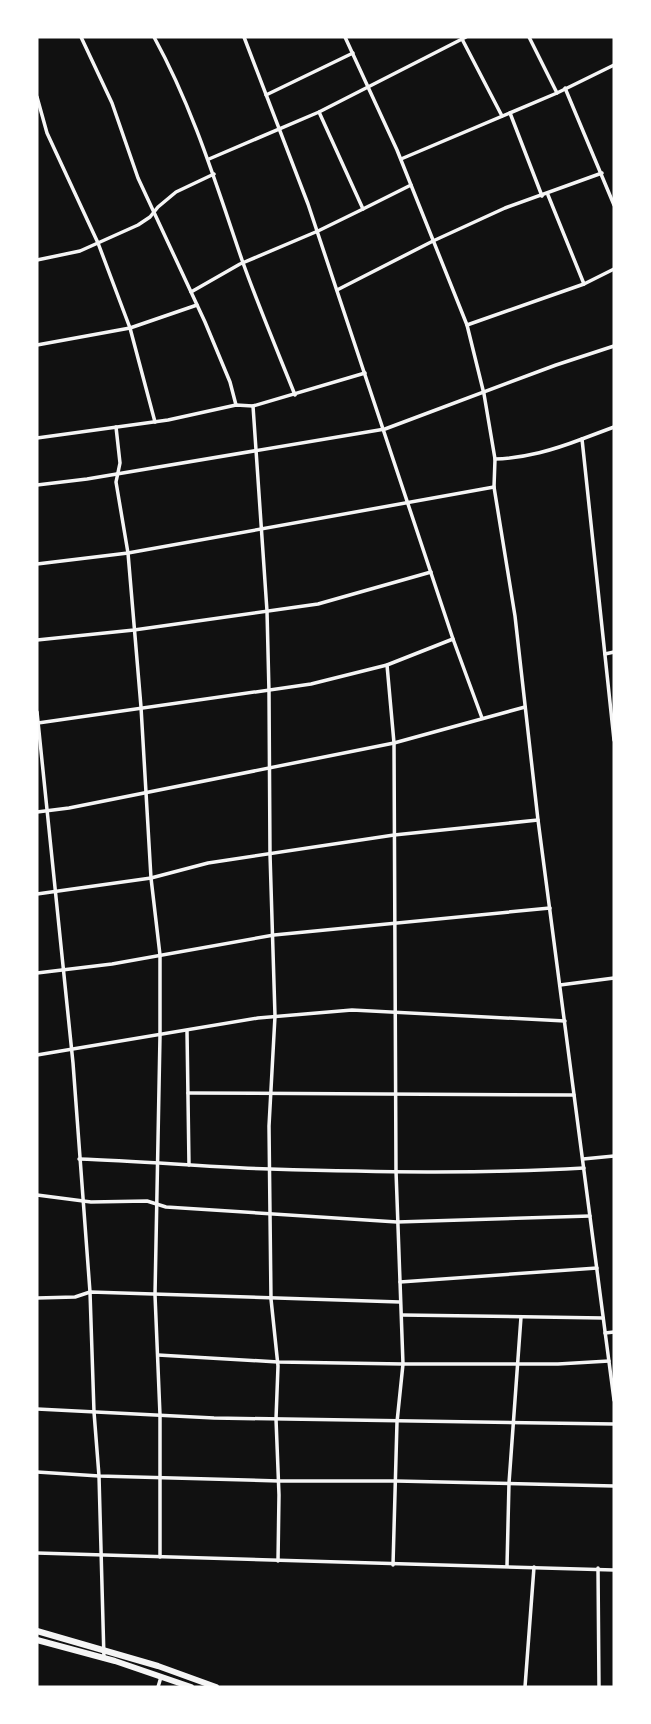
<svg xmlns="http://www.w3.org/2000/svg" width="651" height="1724" viewBox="0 0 651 1724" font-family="'Varela Round',sans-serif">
	<rect width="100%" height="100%" fill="#111"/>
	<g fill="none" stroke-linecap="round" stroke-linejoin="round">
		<g stroke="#f5f5f5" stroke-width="3.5">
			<polyline points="81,37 112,103 138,178 205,322 230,382 236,405"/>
			<path d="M154 37C193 108 216 184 242 260 258 305 277 350 295 395"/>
			<polyline points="244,37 308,204 453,639 482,718"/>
			<polyline points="345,37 397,150 467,325 484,394 495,459 494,487 515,616 538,820 614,1400"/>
			<polyline points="529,37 557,93"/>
			<polyline points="462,39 502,116"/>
			<polyline points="565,88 614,205"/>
			<polyline points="266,95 353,53"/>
			<polyline points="37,97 47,133 98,243 130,328 155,422"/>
			<polyline points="319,112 363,209 411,185"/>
			<polyline points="510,113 542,196"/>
			<polyline points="209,159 319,112 466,37"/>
			<polyline points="401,159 557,93 614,65"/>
			<polyline points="548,195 584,284"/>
			<polyline points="37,260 80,251 138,225 150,217 158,207 176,192 214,174"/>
			<polyline points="337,290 433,241 505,208 602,173"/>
			<polyline points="191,292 240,264 318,231 363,209"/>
			<polyline points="467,325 584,284 614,269"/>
			<polyline points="37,345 130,328 197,305"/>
			<polyline points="253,406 267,611 269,692 270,854 275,1016 269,1126 270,1214 271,1299 278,1366 276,1419 279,1495 278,1561"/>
			<polyline points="116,427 120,463 116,482 128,553 141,707 151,878 160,955 160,1036 155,1295 160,1415 160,1557"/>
			<polyline points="37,438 168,420 236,405 253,406 365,373"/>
			<polyline points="582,439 614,427"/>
			<path d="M495 459C526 458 553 450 582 439L614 740"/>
			<polyline points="37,485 87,479 385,429 556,365 614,346"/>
			<polyline points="37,564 128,553 494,487"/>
			<polyline points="37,640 134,630 318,604 431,572"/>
			<polyline points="605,654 614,652"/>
			<polyline points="387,665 394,743 396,1171 403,1364 397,1422 393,1565"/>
			<polyline points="37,712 73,1063 90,1292 94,1412 99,1476 104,1659"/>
			<polyline points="38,723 311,684 387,665 453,639"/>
			<polyline points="37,812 69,808 394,743 525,707"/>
			<polyline points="37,894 151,878 208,863 394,835 538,820"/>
			<polyline points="37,973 112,964 274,935 550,908"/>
			<polyline points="560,985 614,978"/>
			<polyline points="187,1031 189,1165"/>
			<polyline points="37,1055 258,1018 352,1010 565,1021"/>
			<polyline points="188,1093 574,1095"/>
			<path d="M79 1159C143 1161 206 1167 270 1169 374 1172 480 1174 584 1168"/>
			<polyline points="583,1159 614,1156"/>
			<polyline points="37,1195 91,1202 147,1201 166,1207 397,1222 590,1216"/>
			<polyline points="400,1282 597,1268"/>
			<polyline points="37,1298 75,1297 90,1292 400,1302"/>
			<polyline points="402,1315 603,1318"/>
			<polyline points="605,1333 614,1332"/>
			<polyline points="158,1355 278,1362 403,1364 558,1364 609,1361"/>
			<polyline points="37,1409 214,1418 614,1424"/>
			<polyline points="37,1472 99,1476 279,1481 396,1481 614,1486"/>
			<polyline points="37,1553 614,1570"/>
			<polyline points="507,1566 509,1483 521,1317"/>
			<polyline points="598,1568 599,1687"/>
			<polyline points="158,1687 161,1677"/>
			<polyline points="525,1687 534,1567"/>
		</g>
		<g stroke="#f5f5f5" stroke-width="6">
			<polyline points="37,1631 158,1666 216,1687"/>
			<polyline points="37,1640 115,1661 191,1687"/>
		</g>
	</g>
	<rect width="651" height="1724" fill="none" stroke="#ffffff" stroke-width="77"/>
</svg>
